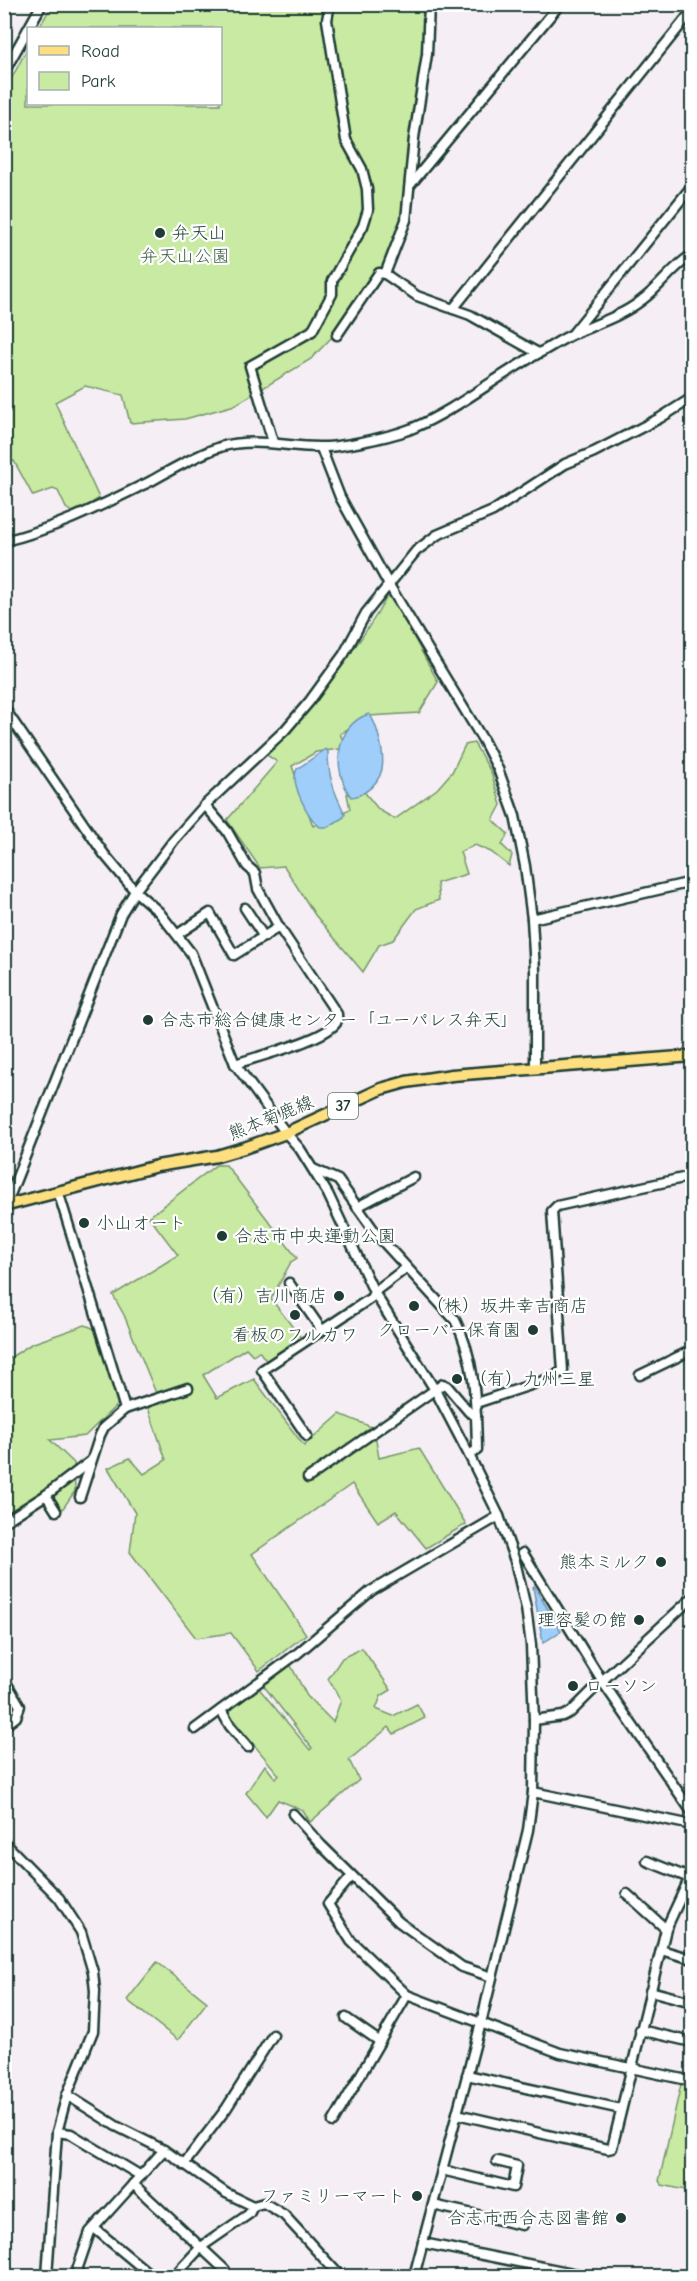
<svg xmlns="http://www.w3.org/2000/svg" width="697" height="2281" viewBox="0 0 697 2281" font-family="'Comic Neue','Klee One',sans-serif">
	<rect width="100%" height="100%" fill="#f6eef5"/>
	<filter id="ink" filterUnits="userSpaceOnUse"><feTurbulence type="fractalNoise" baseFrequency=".0167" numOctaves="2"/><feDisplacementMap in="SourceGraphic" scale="12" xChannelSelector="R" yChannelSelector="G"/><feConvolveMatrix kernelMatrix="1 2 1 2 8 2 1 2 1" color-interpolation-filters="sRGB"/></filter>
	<g filter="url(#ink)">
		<g fill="#c9eaa2" stroke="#74946b" stroke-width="1.5">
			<polygon points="52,5 424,5 423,54 403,219 392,251 382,268 332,337 311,359 235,405 185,419 130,423 123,395 85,386 55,402 99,498 75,514 66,508 58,491 53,489 33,496 14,461 5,464 4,420 11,410 4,398 5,91 28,47 28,104 220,104 220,28 39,28"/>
			<path d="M387 597 393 599 438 682 419 713 368 716 340 734 345 744 340 749 316 752 292 766 313 826 350 809 347 794 361 788 379 810 395 819 437 789 452 772 465 745 474 743 491 772 501 805 493 820 508 834 502 845 512 855 509 866 491 852 475 845 460 852 467 874 437 883 439 900 416 909 393 940 379 945 363 972 315 915 284 866 260 868 227 820 277 762 267 755C311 706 354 655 387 597Z"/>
			<polygon points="216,1165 226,1165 297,1258 291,1262 271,1299 302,1339 267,1362 259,1351 253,1355 246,1348 203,1375 217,1398 254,1379 304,1446 340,1414 374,1428 379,1458 419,1448 466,1524 426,1548 396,1511 378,1522 352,1484 252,1554 306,1634 259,1671 231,1633 196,1638 130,1552 135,1513 108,1468 130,1458 144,1474 166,1460 148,1408 158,1398 124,1315 113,1295 178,1255 149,1217"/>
			<path d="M85 1325C115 1334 118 1370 125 1397L85 1436 50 1440 74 1463 75 1491 62 1510 46 1496 35 1497 20 1517 5 1528V1361L31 1344Z"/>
			<polygon points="362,1648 391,1690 381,1696 376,1709 393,1716 417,1704 425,1718 394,1734 389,1727 349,1760 359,1780 310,1822 303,1810 278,1800 266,1817 246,1793 265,1765 275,1778 279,1775 226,1711 257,1686 310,1750 312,1748 263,1685 290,1664 307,1696 333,1722 341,1700 328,1679 342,1658"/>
			<polygon points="157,1962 207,2002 178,2040 127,2000"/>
			<polygon points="681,2084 692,2086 692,2186 690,2191 662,2185 659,2181"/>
		</g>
		<g fill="#9fcefb" stroke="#6c94ab" stroke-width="1.5">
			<path d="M369 714C376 722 377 731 380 741 385 762 385 779 365 792 360 795 357 797 351 797 332 771 334 725 369 714Z"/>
			<path d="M326 749 328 752C328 777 334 792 345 814L344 817 328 827H320C308 818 289 782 297 769Z"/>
			<polygon points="534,1586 561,1631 543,1643 533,1587"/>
		</g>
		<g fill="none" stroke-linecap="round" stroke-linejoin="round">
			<defs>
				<g id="minor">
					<polyline points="429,4 427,54 414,138 406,220 385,274 417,296 470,315 538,353"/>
					<polyline points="4,72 42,4"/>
					<polyline points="411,184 560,4"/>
					<polyline points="453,309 692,11"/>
					<polyline points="574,332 692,186"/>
					<polyline points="337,335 379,273 385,274"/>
					<polyline points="273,442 250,366 312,331 332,294 332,281 363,226 368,210 367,189 362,169 346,140 327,20 330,4"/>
					<polyline points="321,448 340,497 389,585 483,740 498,769 515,816 525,866 532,919"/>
					<path d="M4 541C56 529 104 504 151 481 173 469 196 455 220 447 254 437 286 447 319 447 340 448 394 436 413 428 458 409 498 375 541 352 552 346 562 339 573 334 596 324 622 316 642 300 661 286 672 267 692 255"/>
					<polyline points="4,708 104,854 135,891 159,912 191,953 235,1064 286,1133 300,1149 328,1194 374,1292 435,1390 469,1455 499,1516 515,1561 526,1608 531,1645 534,1720 533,1792 528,1830 481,2023 414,2276"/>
					<path d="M205 805 227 831 247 866 255 873 258 889 279 927 337 1014C337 1018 338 1019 336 1023 324 1040 256 1057 235 1064"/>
					<polyline points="245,908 264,937"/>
					<polyline points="178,934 210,913 234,955 279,927"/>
					<polyline points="535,1069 535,971 532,919 692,882"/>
					<path d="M313 1169 338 1180 378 1236 455 1320C476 1360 476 1405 477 1450L469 1455"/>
					<polyline points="58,1191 125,1409 104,1427 100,1435 80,1497"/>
					<polyline points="6,1205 121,914 135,891 174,840 205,805 285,730 309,702 344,654 366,613 416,551 437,535 493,511 565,464 594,452 660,418 692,398"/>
					<polyline points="357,1207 414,1177"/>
					<polyline points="289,1283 321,1329"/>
					<polyline points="640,1375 692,1350"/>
					<polyline points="476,1403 549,1379 563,1371 552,1211 557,1206 692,1176"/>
					<polyline points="125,1409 188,1388"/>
					<polyline points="307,1436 262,1370 371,1298 374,1292 406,1268"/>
					<polyline points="308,1478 443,1384 447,1386 469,1412 476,1416"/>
					<polyline points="46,1495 56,1511"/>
					<polyline points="4,1522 46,1495 91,1461"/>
					<polyline points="523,1553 602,1681 692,1812"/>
					<polyline points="4,1679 20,1706 16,1717 4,1726"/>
					<polyline points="221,1710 230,1726 248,1747"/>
					<polyline points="534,1720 563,1716 571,1712 602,1681 692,1598"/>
					<polyline points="195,1729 298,1653 371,1591 499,1516"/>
					<polyline points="533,1792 692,1825"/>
					<polyline points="293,1814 321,1845 399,1922 462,1967 492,1977"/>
					<polyline points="4,1842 59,1898 81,1932 93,1972 95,1991 93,2031 67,2095 57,2132 47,2276"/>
					<polyline points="647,1861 692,1879"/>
					<polyline points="352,1876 328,1904 351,1941 407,1995 560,2053 692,2081"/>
					<polyline points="627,1894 666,1929"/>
					<polyline points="661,1950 692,1959"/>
					<polyline points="650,1991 692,2002"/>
					<polyline points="346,2018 379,2041"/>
					<polyline points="640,2030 692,2042"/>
					<polyline points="467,2075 621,2109"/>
					<polyline points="67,2095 116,2126 164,2150 226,2193 253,2206 264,2203 284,2215 340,2276"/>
					<polyline points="457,2114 608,2149 612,2148 666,1929 692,1873"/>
					<polyline points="333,2122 407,1995"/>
					<polyline points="57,2132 71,2134 141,2176"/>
					<polyline points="184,2164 226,2109 273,2035"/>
					<polyline points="442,2170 513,2187 517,2166 497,2161"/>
					<polyline points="133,2184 225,2270"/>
					<polyline points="433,2205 522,2225"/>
					<polyline points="94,2228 152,2276"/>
					<polyline points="423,2243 588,2276"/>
					<polyline points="75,2276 90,2232 164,2150"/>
					<polyline points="174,2276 201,2247 249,2214 253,2206"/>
				</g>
				<polyline id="major" points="4,1206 157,1166 217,1156 244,1148 286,1133 381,1089 406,1082 452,1075 692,1056"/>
			</defs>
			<use href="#minor" stroke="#1f3d34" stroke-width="13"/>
			<use href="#major" stroke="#1f3d34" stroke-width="15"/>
			<use href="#minor" stroke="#fff" stroke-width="8"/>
			<use href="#major" stroke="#fedf80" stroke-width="10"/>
		</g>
	</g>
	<g fill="#1f3d34" stroke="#fff" stroke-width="2">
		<circle cx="160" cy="233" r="6"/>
		<circle cx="148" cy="1020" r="6"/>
		<circle cx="84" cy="1223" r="6"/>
		<circle cx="222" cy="1236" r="6"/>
		<circle cx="339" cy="1296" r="6"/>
		<circle cx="414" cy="1306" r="6"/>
		<circle cx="295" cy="1315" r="6"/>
		<circle cx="533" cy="1330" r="6"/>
		<circle cx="457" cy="1379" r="6"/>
		<circle cx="661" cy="1562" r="6"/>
		<circle cx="639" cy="1620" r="6"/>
		<circle cx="573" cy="1686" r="6"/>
		<circle cx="417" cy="2196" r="6"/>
		<circle cx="621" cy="2218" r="6"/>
	</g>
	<g text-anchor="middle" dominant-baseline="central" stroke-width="4.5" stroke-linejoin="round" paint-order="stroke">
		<rect fill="#fff" stroke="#627771" stroke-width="1.5" x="328" y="1093" width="30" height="26" rx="4.5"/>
		<g font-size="16" font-weight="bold" fill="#1f3d34">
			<text x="343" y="1106">37</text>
		</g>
		<g font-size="18" fill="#1f3d34" stroke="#fff" text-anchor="start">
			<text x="172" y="233">弁天山</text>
			<text x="160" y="1020">合志市総合健康センター「ユーパレス弁天」</text>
			<text x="96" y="1223">小山オート</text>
			<text x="234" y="1236">合志市中央運動公園</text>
			<text x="327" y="1296" text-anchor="end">（有）吉川商店</text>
			<text x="426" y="1306">（株）坂井幸吉商店</text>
			<text x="521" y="1330" text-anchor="end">クローバー保育園</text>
			<text x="295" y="1335" text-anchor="middle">看板のフルカワ</text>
			<text x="469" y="1379">（有）九州三星</text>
			<text x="649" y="1562" text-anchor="end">熊本ミルク</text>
			<text x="627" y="1620" text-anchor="end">理容髪の館</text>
			<text x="585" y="1686">ローソン</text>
			<text x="405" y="2196" text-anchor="end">ファミリーマート</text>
			<text x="609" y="2218" text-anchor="end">合志市西合志図書館</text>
		</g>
		<g font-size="18" fill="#41604a" stroke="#fff">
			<text x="185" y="256">弁天山公園</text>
		</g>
		<g font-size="18" fill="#1f3d34" stroke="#fff">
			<text transform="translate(271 1118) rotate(-22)">熊本菊鹿線</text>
		</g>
	</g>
	<rect width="697" height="2281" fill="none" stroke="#fff" stroke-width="24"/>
	<rect x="12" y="12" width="673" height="2257" fill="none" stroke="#1f3d34" stroke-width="2" filter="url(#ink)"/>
	<rect x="27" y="27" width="195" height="78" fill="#ffffff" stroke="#a5b1ae" stroke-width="1.5"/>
	<rect x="39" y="46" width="30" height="9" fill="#fedf80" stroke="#a5b1ae" stroke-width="1.5"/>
	<text x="81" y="57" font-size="18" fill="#1f3d34">Road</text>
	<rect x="39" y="72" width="30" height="18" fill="#c9eaa2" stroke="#a5b1ae" stroke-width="1.5"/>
	<text x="81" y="87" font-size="18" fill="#1f3d34">Park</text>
</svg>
